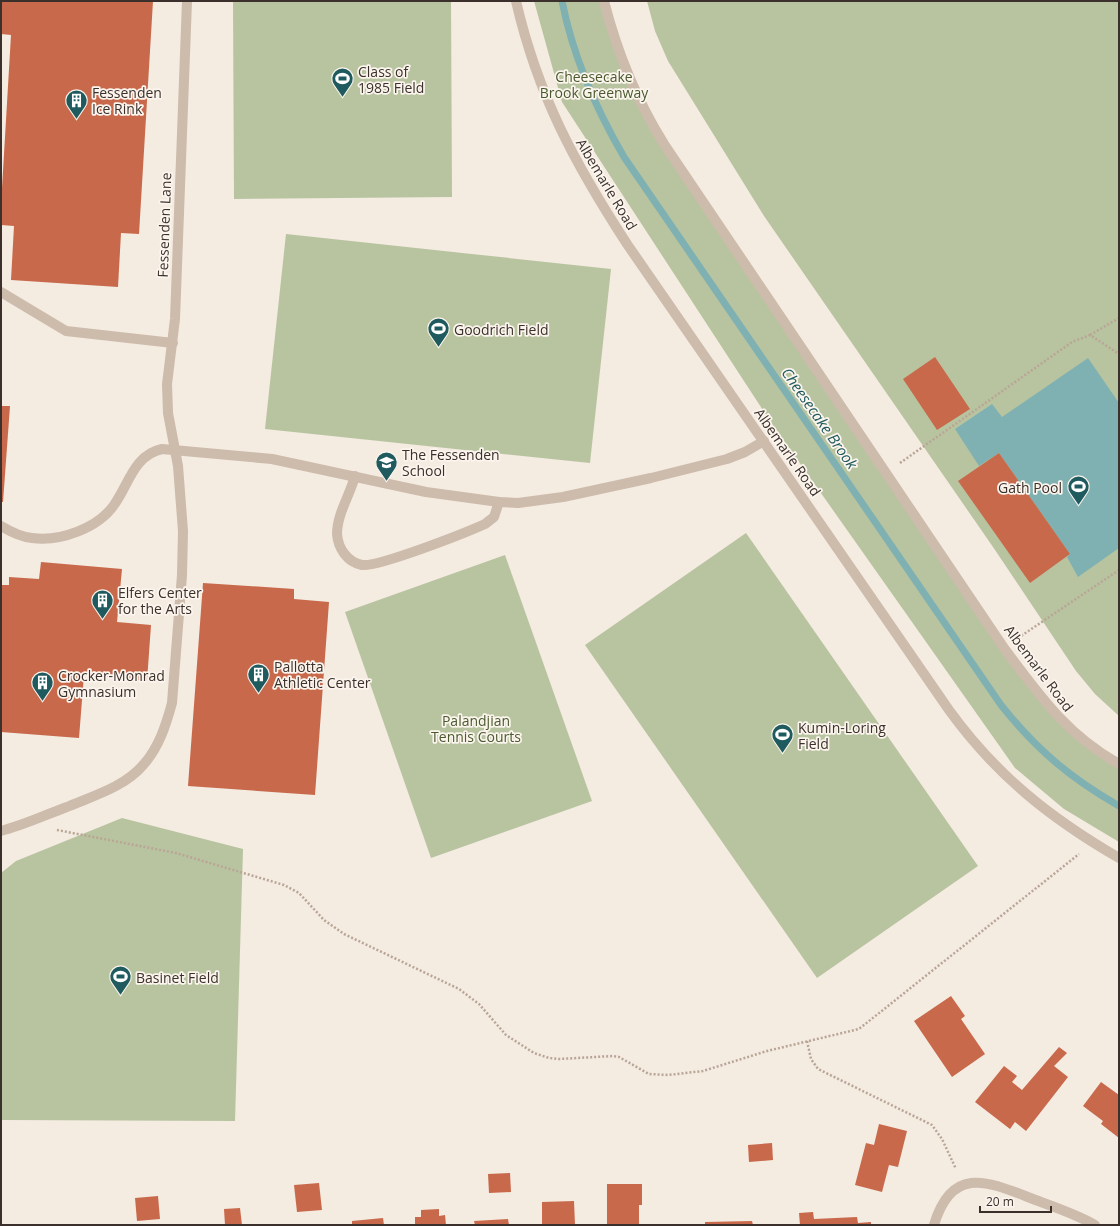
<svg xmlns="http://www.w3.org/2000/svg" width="1120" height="1226" viewBox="0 0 1120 1226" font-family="'Open Sans',sans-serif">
	<rect width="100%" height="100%" fill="#f4ebe1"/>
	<g fill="#b8c4a0">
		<polygon points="233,1 451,1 452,197 234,199"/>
		<polygon points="534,1 605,1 646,114 1004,648 1070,730 1119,764 1119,842 1064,809 1015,768 768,418 562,102"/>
		<polygon points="647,1 1119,1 1119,716 1095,694 1076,671 993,547 764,216 668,61 655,31"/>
		<polygon points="286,234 611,269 590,463 265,429"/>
		<polygon points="746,533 978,866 817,978 585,645"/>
		<polygon points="505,555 592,801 431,858 345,612"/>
		<polygon points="122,818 243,849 235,1121 1,1120 1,873 16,861"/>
	</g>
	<polygon fill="#7fb0b2" points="1088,358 1119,403 1119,548 1078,577 1067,557 1070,554 999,453 979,466 955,429 992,404 1002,417"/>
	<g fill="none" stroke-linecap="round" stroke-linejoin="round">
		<path stroke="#7fb0b2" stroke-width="7" d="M562 1C573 57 596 109 624 157L1001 705C1037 750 1069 777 1119 806"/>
	</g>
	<g fill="#c8694b">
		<polygon points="1,1 153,1 139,234 121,233 118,287 11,280 14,226 1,225 1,205 11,35 1,34"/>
		<polygon points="935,357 970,409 937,430 903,379"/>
		<polygon points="1,406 10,406 3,502 1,502"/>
		<polygon points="999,453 1070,554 1030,583 958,481"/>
		<polygon points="41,562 122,569 117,622 151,625 147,681 84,675 79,738 1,732 1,585 9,585 9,577 39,579"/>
		<polygon points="203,583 294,589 294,599 329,602 315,795 188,786"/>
		<polygon points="951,996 965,1016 961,1019 985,1054 952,1077 914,1021"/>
		<polygon points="1059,1047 1067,1053 1054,1066 1068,1077 1026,1131 1015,1122 1010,1129 975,1102 1004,1066 1017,1076 1012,1082 1022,1090"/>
		<polygon points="1101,1082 1119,1095 1119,1138 1101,1124 1103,1121 1083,1106"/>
		<polygon points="879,1124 907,1131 898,1167 889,1165 882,1192 855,1185 866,1143 874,1145"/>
		<polygon points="772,1143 773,1160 749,1162 748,1145"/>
		<polygon points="510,1173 511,1192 489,1193 488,1174"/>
		<polygon points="319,1183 322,1210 297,1212 294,1185"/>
		<polygon points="607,1184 642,1184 642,1205 639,1205 639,1225 607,1225"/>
		<polygon points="158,1196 160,1219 137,1221 135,1198"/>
		<polygon points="574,1201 575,1225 542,1225 542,1202"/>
		<polygon points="240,1208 242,1225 225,1225 224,1209"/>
		<polygon points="439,1209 439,1216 445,1215 446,1225 415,1225 415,1217 421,1217 421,1210"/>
		<polygon points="813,1212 814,1219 857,1217 858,1223 871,1222 871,1225 800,1225 799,1213"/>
		<polygon points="383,1218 384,1225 352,1225 352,1221"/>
		<polygon points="508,1219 509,1225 475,1225 474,1221"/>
		<polygon points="752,1221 753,1225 705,1225 705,1222"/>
	</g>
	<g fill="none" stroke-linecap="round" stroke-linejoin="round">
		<g stroke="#b9a596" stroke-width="2.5" stroke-dasharray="2 2" stroke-linecap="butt">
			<polyline points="1090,335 1119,318"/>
			<polyline points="900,463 1072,342 1090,335 1119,354"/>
			<polyline points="1018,638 1119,570"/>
			<polyline points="57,830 176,853 284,885 299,893 324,920 344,934 459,989 479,1004 506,1035 534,1053 549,1058 559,1059 613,1056 619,1057 649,1074 668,1075 703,1071 767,1051 859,1029 1079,854"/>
			<polyline points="807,1041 811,1059 818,1069 932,1125 942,1139 956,1169"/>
		</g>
		<g stroke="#cdbbac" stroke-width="10">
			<path d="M516 1C538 96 575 164 627 244L949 710C996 775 1050 818 1119 858"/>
			<path d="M604 1C617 52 636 99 664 144L1004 648C1040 696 1066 734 1119 764"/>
			<polyline points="1,292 66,331 173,343"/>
			<path d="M355 476C350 495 337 514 337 534 338 548 347 562 362 565 379 567 465 533 485 524L494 517 499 502"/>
			<path d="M1 526C11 532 21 537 32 538 60 542 98 528 114 505 129 484 134 455 162 449L272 459 426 492 499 502 518 503 563 497 651 478 727 459 745 452 764 441"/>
			<path d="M1 831C24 825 45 815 67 807 93 796 125 787 144 764 159 747 166 725 172 703L182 575 183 531 178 466 168 413 167 384 175 319 187 1"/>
			<path d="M934 1225C952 1164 989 1182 1033 1199 1054 1207 1076 1214 1095 1225"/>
		</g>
	</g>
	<defs>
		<symbol id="stadium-pin" viewBox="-11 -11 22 30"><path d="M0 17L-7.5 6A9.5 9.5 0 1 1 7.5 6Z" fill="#1f5a5e" stroke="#fbf5ee"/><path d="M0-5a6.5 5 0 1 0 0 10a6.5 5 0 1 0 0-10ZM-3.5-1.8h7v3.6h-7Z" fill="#fff"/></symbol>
		<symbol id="building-pin" viewBox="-11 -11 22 30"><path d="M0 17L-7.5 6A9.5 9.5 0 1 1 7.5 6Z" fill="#1f5a5e" stroke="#fbf5ee"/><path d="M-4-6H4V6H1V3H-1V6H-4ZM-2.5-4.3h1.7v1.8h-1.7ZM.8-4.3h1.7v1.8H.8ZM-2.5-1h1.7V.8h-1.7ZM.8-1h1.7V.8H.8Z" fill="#fff"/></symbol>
		<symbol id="school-pin" viewBox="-11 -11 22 30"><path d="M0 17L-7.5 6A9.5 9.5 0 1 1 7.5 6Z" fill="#1f5a5e" stroke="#fbf5ee"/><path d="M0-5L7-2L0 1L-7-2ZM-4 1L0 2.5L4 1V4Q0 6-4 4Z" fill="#fff"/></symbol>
	</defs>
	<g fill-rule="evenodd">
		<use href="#stadium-pin" x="330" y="66" width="25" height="34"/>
		<use href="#building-pin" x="64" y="88" width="25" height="34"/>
		<use href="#stadium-pin" x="426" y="316" width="25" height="34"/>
		<use href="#school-pin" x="374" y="450" width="25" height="34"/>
		<use href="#stadium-pin" x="1066" y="474" width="25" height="34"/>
		<use href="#building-pin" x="90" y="588" width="25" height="34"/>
		<use href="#building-pin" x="246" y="662" width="25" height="34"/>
		<use href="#building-pin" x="30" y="670" width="25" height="34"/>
		<use href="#stadium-pin" x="770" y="722" width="25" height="34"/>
		<use href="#stadium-pin" x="108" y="964" width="25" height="34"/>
	</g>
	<g text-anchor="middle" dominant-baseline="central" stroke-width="3.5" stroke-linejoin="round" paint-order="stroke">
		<g font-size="14" fill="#3b302b" stroke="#fbf5ee" text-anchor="start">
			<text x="358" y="71">Class of<tspan x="358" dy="16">1985 Field</tspan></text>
			<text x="92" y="92">Fessenden<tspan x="92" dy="16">Ice Rink</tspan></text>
			<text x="454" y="329">Goodrich Field</text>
			<text x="402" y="454">The Fessenden<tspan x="402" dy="16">School</tspan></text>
			<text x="1062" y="487" text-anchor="end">Gath Pool</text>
			<text x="118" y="592">Elfers Center<tspan x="118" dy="16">for the Arts</tspan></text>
			<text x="274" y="666">Pallotta<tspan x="274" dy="16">Athletic Center</tspan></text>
			<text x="58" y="675">Crocker-Monrad<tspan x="58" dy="16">Gymnasium</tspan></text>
			<text x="798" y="727">Kumin-Loring<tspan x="798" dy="16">Field</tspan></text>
			<text x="136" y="977">Basinet Field</text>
		</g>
		<g font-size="14" fill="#4a5a2e" stroke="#fbf5ee">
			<text x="594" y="76">Cheesecake<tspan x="594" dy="16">Brook Greenway</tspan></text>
			<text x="476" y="720">Palandjian<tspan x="476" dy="16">Tennis Courts</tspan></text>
		</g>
		<g font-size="14" fill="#3b302b" stroke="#fbf5ee">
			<text transform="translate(607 184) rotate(59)">Albemarle Road</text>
			<text transform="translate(164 225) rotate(-88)">Fessenden Lane</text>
			<text transform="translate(788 452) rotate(55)">Albemarle Road</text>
			<text transform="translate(1039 668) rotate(53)">Albemarle Road</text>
		</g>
		<g font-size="15" font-style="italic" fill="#1f5a5e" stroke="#fbf5ee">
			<text transform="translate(820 418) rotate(55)">Cheesecake Brook</text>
		</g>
	</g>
	<rect width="1120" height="1226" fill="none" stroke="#3b302b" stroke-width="4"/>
	<path d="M980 1206v6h71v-6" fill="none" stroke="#3b302b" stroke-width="2"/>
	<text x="986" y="1206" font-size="12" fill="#3b302b" stroke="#fbf5ee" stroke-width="3" paint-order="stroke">20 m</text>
</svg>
